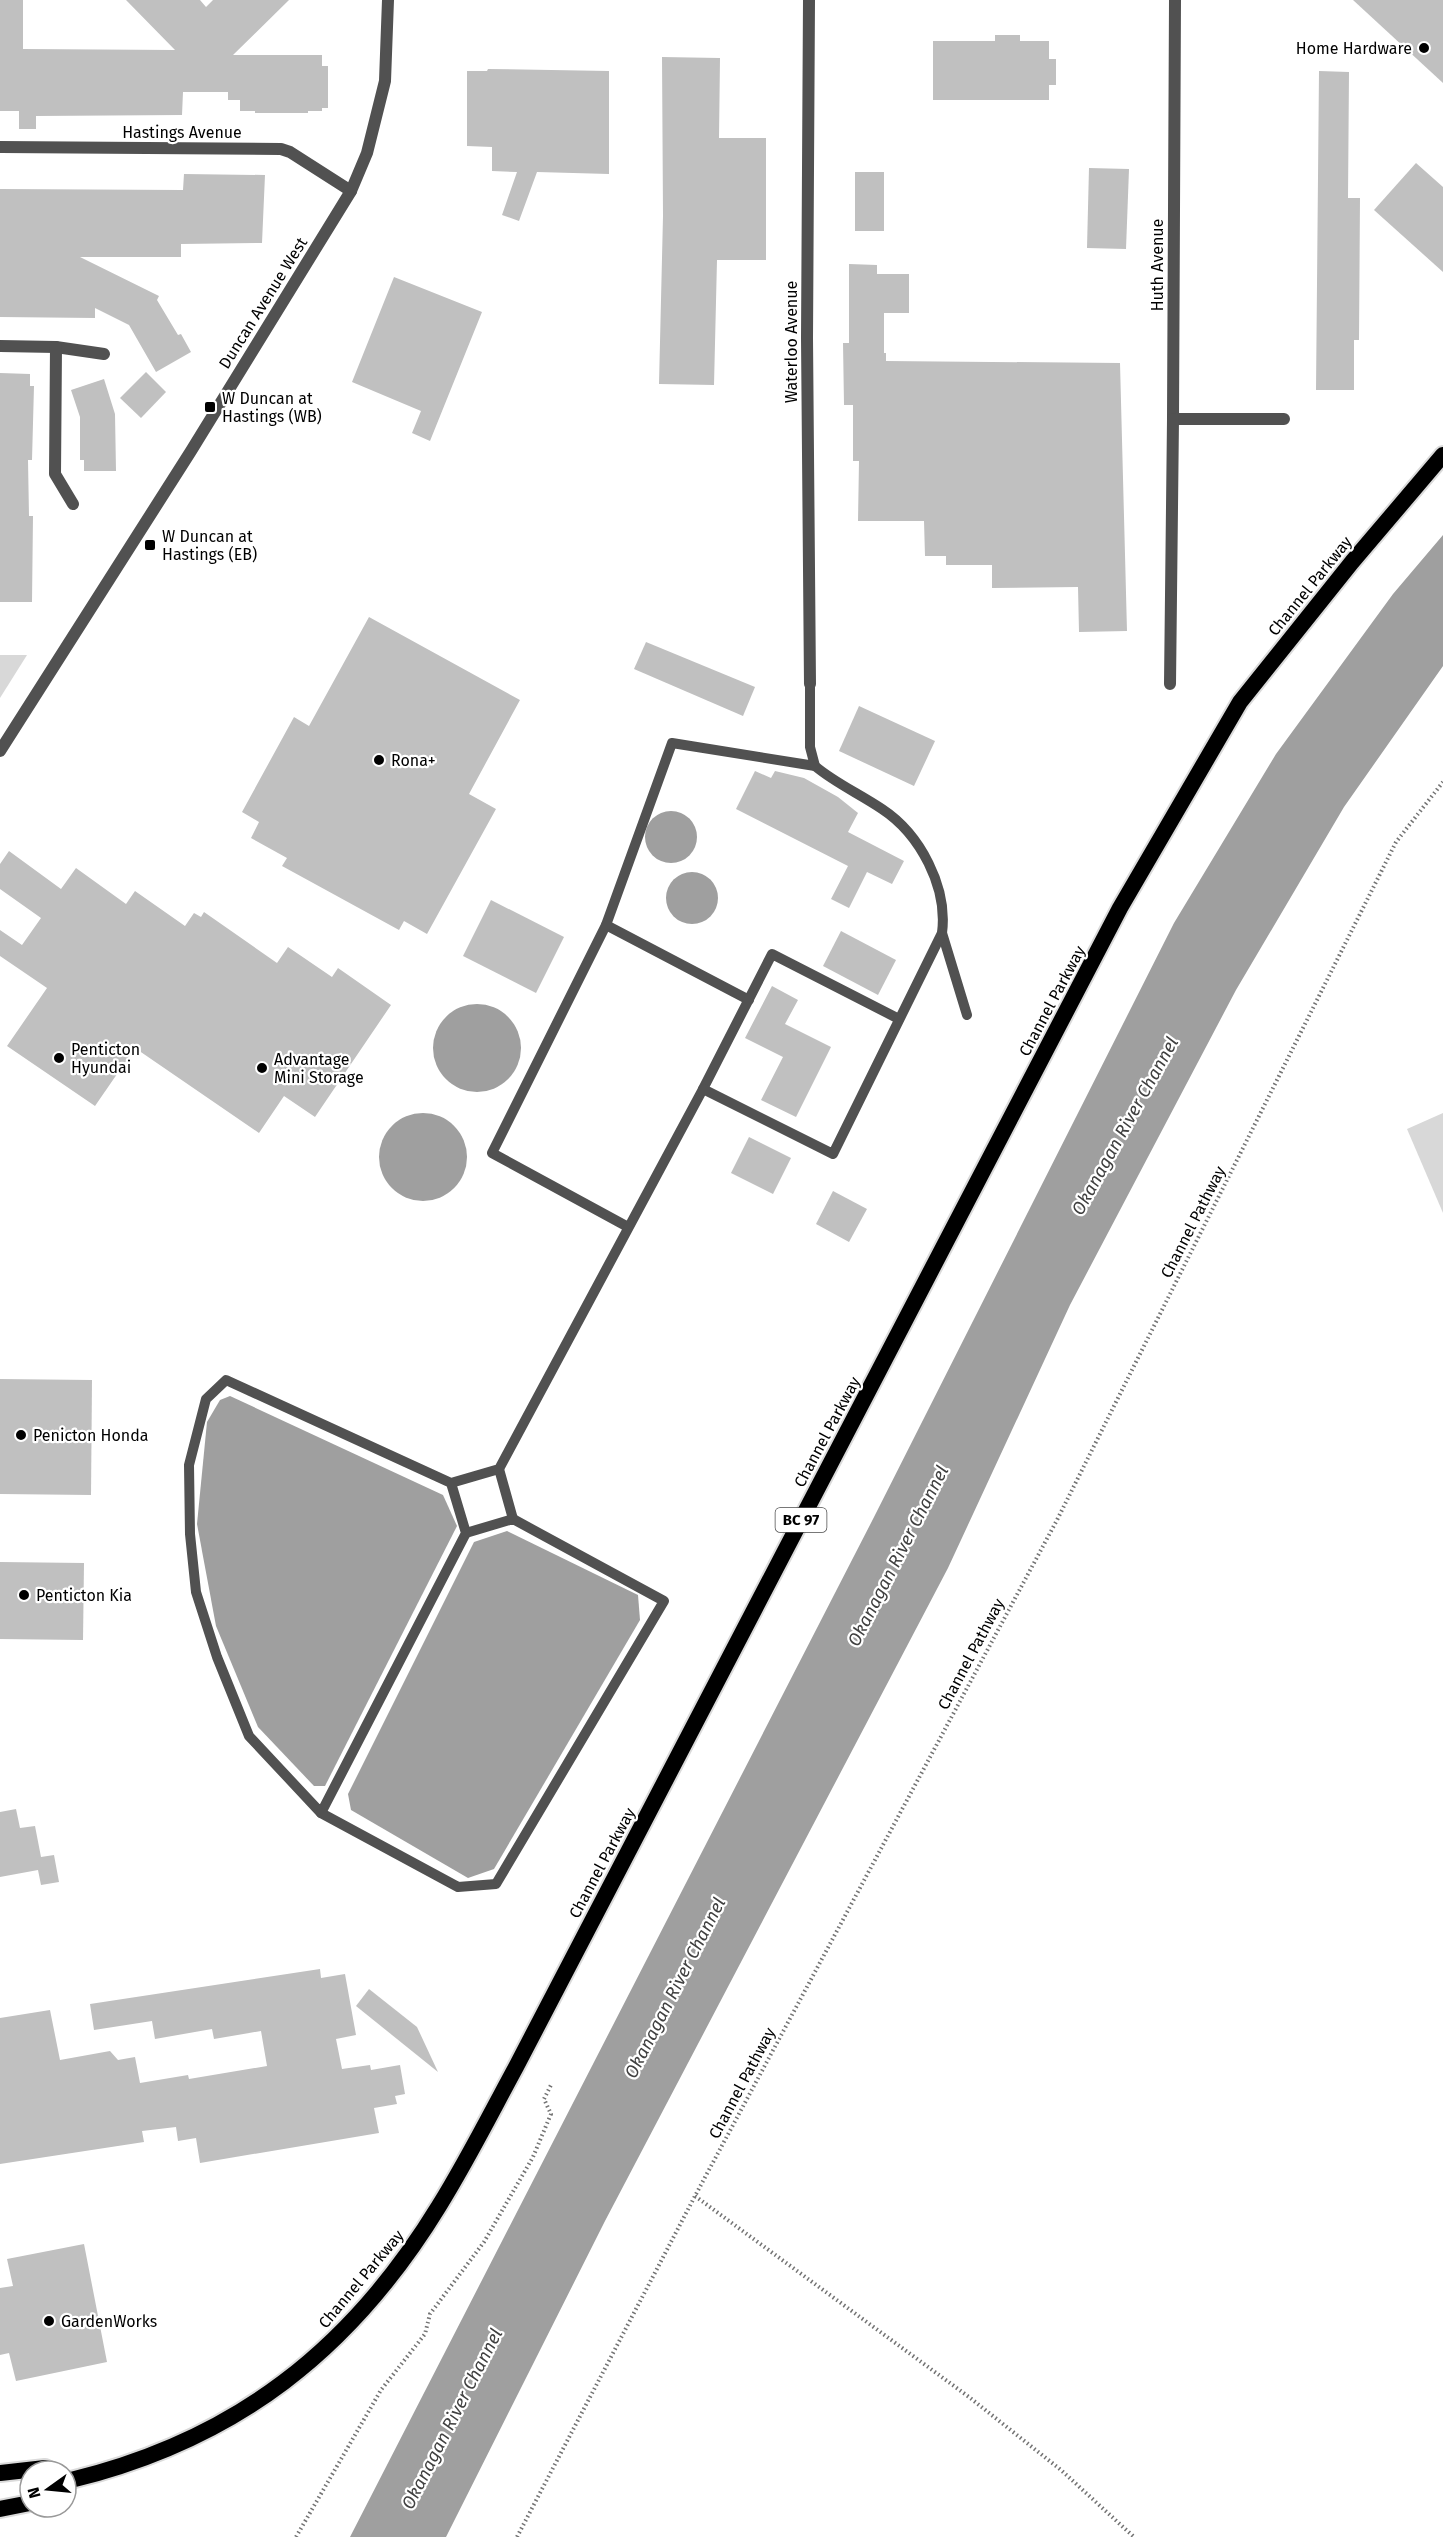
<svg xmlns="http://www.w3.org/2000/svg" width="1443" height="2537" viewBox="0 0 1443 2537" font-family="'Fira Sans',sans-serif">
	<rect width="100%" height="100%" fill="#fff"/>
	<g fill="#d8d8d8">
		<polygon points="0,655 27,655 0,698"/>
		<polygon points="1443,1113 1443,1213 1407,1129"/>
	</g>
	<g fill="#9f9f9f">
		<polygon points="1443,535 1443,666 1344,807 1236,990 1070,1305 948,1568 605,2221 446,2537 350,2537 872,1521 1174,923 1276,754 1393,594"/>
		<circle cx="671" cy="837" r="26"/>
		<circle cx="692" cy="898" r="26"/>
		<circle cx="477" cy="1048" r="44"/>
		<circle cx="423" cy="1157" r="44"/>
		<polygon points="230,1396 443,1495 457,1526 325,1786 314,1786 258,1727 216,1626 197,1524 207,1422 220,1400"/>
		<polygon points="507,1531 638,1595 640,1620 494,1869 468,1878 351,1810 348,1794 474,1542"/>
	</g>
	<g fill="#c0c0c0">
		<polygon points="0,0 23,0 23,49 175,50 126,0 200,0 206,7 213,0 289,0 233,55 322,55 322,66 328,66 328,108 322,108 322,111 308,111 308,113 255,113 255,111 240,111 240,100 228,100 228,92 183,92 182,115 36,116 36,129 19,129 19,111 0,111"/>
		<polygon points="1353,0 1443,0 1443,83"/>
		<polygon points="995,35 1020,35 1020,41 1049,41 1049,59 1056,59 1056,85 1049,85 1049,100 933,100 933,41 995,41"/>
		<polygon points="662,57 720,58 719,138 766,138 766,260 717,260 714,385 659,384 663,216"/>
		<polygon points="488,69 609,71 609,174 537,172 519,221 502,215 517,172 492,171 492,147 467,146 467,71 487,71"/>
		<polygon points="1319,71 1349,72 1348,198 1360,198 1359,340 1354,340 1354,390 1316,390"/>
		<polygon points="1416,163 1443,187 1443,272 1374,210"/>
		<polygon points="1089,168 1129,169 1126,249 1087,248"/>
		<rect x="855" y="172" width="29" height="59"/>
		<polygon points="184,174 265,175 262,243 181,244 181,257 80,257 159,296 157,300 178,335 181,334 191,352 156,372 129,325 95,308 95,318 0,317 0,189 183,190"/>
		<polygon points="849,264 877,265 877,274 909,274 909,313 884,313 884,353 886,353 886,361 1120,363 1127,631 1079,632 1078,587 992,588 992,565 946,565 946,556 925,556 924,521 858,521 859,461 853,461 853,405 844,405 843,343 849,343"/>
		<polygon points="394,277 482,312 430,441 412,433 421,411 352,382"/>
		<polygon points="146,372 166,392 141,418 120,398"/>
		<polygon points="0,373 30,374 30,386 34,386 32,460 28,460 29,516 33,516 32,602 0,602"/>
		<polygon points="104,379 115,414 116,471 84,471 84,460 80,460 80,417 71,390"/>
		<polygon points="369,617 520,700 469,794 496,809 427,934 404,921 399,930 282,866 287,858 251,838 259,822 242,812 294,717 309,726"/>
		<polygon points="646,642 755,687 743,716 634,669"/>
		<polygon points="859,706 935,741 914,786 839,751"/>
		<polygon points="755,771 771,778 775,771 804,778 838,797 858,813 848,832 904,861 892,884 867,872 849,908 831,899 848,866 736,809"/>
		<polygon points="9,851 61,889 76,868 126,904 135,891 185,926 194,913 201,917 204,912 277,963 288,947 332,977 338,968 391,1005 315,1117 284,1096 259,1133 135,1048 95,1106 7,1046 47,988 0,956 0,930 22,945 41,918 0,889 0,864"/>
		<polygon points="491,900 564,937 536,993 463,956"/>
		<polygon points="841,931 896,960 878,995 823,966"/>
		<polygon points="772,986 798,1000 785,1024 831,1047 796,1117 761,1100 783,1057 745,1038"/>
		<polygon points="749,1137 791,1158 773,1194 731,1173"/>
		<polygon points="833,1191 867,1209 849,1242 816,1224"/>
		<polygon points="0,1379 92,1380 91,1495 0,1494"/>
		<polygon points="0,1562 84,1563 83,1640 0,1639"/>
		<polygon points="16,1809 20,1828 35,1826 41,1857 54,1855 59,1882 41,1885 38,1870 0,1877 0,1812"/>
		<polygon points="320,1969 321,1978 345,1974 356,2035 336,2039 342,2069 370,2065 371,2070 400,2065 405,2094 395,2096 397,2104 374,2108 379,2133 200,2163 196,2138 178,2141 176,2127 142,2131 144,2142 0,2164 0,2018 50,2010 60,2060 110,2051 118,2060 135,2057 140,2083 188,2075 189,2079 267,2066 261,2031 214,2039 212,2029 155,2039 152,2021 94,2030 90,2004"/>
		<polygon points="369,1989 417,2027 438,2072 356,2006"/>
		<polygon points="84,2244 107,2362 16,2381 9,2353 0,2355 0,2288 13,2286 7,2259"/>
	</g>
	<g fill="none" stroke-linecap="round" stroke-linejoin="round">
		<defs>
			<g id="trunk">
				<polyline points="0,2473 45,2468 51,2471"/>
				<path d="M66 2485 71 2480C236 2440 351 2350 439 2206 467 2161 491 2113 516 2067L1120 908 1240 702 1352 562 1443 455"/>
				<polyline points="0,2509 30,2503"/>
			</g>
		</defs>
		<use href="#trunk" stroke="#dbdbdb" stroke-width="20"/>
		<g stroke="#737373" stroke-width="4" stroke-dasharray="1.5 3" stroke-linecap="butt">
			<polyline points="695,2196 969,2397 1061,2470 1134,2537"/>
			<polyline points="296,2537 381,2390 425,2334 430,2314 484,2242 533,2157 551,2114 544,2099 552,2083"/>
			<polyline points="517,2537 695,2196 1057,1520 1396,842 1443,782"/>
		</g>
		<g stroke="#515151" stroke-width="10">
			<polyline points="606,925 749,1000"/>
			<polyline points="942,933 967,1015"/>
			<polyline points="703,1089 772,954 899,1019"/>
			<polyline points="628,1227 492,1153 606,925 672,743 815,766"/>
			<polyline points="499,1469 513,1519"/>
			<path d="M451 1483 466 1533 321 1813 249 1736 217 1657 196 1592 190 1534 189 1465 206 1399 226 1380 451 1483 499 1469 703 1089 833 1154 942 933C948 887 920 834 882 809 860 794 835 783 815 766L810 747V684"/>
			<polyline points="321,1813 458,1887 496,1884 664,1601 513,1519 466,1533"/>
		</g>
		<g stroke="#515151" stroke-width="12">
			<polyline points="809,0 807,338 810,684"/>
			<polyline points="1175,0 1173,419 1284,419"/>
			<polyline points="0,147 281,149 290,152 351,191"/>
			<polyline points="0,346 56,347 104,354"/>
			<polyline points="56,347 55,474 73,504"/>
			<polyline points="1170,684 1173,419"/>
		</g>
		<polyline stroke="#515151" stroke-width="12" points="0,751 191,451 351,191 367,153 385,81 388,0"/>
		<use href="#trunk" stroke="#000" stroke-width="16"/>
	</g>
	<g fill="#000" stroke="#fff" stroke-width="2">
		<circle cx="1424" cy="48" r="6"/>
		<rect x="204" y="401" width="12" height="12" rx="3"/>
		<rect x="144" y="539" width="12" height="12" rx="3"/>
		<circle cx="379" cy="760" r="6"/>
		<circle cx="59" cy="1058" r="6"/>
		<circle cx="262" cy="1068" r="6"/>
		<circle cx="21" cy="1435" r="6"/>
		<circle cx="24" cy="1595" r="6"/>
		<circle cx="49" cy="2321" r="6"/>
	</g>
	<g text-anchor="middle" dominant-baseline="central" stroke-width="4.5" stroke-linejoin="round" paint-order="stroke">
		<rect fill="#fff" stroke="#4c4c4c" stroke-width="1.5" x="775.5" y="1508" width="51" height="24" rx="4.5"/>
		<g font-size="15" font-weight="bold" fill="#000">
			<text x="801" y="1520">BC 97</text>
		</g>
		<g font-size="16" fill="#000" stroke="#fff" text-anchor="start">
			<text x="1412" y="48" text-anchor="end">Home Hardware</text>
			<text x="222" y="398">W Duncan at<tspan x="222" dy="18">Hastings (WB)</tspan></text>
			<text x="162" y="536">W Duncan at<tspan x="162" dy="18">Hastings (EB)</tspan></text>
			<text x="391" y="760">Rona+</text>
			<text x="71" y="1049">Penticton<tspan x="71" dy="18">Hyundai</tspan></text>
			<text x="274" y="1059">Advantage<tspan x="274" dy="18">Mini Storage</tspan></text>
			<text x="33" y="1435">Penicton Honda</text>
			<text x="36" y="1595">Penticton Kia</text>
			<text x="61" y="2321">GardenWorks</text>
		</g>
		<g font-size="16" fill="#000" stroke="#fff">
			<text x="182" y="132">Hastings Avenue</text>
			<text transform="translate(1157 265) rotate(-90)">Huth Avenue</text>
			<text transform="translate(263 303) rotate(-58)">Duncan Avenue West</text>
			<text transform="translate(791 342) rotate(-90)">Waterloo Avenue</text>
			<text transform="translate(1310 586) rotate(-51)">Channel Parkway</text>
			<text transform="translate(1052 1001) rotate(-62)">Channel Parkway</text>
			<text transform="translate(1193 1222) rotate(-63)">Channel Pathway</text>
			<text transform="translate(827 1432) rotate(-62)">Channel Parkway</text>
			<text transform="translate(971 1654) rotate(-62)">Channel Pathway</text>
			<text transform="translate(602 1863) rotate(-62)">Channel Parkway</text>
			<text transform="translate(742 2083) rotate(-62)">Channel Pathway</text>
			<text transform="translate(361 2279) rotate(-50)">Channel Parkway</text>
		</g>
		<g font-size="18" font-style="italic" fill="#404040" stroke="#fff">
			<text transform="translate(1125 1126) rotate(-61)">Okanagan River Channel</text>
			<text transform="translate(898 1556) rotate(-63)">Okanagan River Channel</text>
			<text transform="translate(675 1988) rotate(-63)">Okanagan River Channel</text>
			<text transform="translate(452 2419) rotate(-63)">Okanagan River Channel</text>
		</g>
	</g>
	<g transform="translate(48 2489) rotate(255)"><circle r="28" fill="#ffffff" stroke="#999999" stroke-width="1.5"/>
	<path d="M0-4.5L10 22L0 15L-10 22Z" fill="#000000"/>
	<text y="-9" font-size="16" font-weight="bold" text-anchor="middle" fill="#000000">N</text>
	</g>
</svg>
